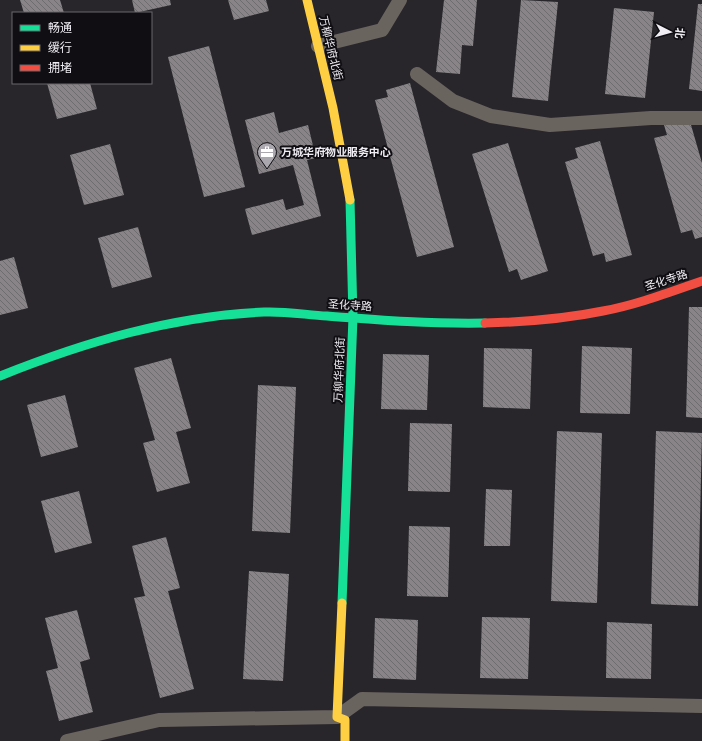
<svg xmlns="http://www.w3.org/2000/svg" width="702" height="741" viewBox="0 0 702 741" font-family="Helvetica,'Noto Sans SC',sans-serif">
	<defs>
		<pattern id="building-back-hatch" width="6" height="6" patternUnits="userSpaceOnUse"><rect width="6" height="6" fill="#888487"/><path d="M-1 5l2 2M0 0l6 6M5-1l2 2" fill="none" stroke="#6e6c6e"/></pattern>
	</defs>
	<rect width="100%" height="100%" fill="#28262b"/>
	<g fill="url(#building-back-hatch)">
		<polygon points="20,0 60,0 64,13 24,13"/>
		<polygon points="132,0 170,0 171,5 135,13"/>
		<polygon points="228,0 266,0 269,11 234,20"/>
		<polygon points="444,0 477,0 473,46 462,45 460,74 436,72"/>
		<polygon points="521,0 558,2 548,101 512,97"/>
		<polygon points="698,4 702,4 702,91 689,89"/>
		<polygon points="614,8 654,12 645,98 605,94"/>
		<polygon points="209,46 245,187 204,197 168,57"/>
		<polygon points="47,83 90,83 97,109 57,119"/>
		<polygon points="410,83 454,247 417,257 375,100 388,97 386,90"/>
		<polygon points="274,112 279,133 308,125 316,158 307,160 321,216 252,235 245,209 283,199 286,210 304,205 293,165 259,174 245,120"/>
		<polygon points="689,118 702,163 702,237 695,239 692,230 681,233 654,138 667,135 664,125"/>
		<polygon points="600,141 632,255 606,262 604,253 593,256 565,162 578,158 575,148"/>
		<polygon points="508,143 548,271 521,280 517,269 509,272 472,154"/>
		<polygon points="110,144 124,195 84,205 70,155"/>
		<polygon points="138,227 152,277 112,288 98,238"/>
		<polygon points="14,257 28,308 0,315 0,261"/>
		<polygon points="689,307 702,307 702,418 686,417"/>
		<polygon points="582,346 632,348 630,414 580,413"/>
		<polygon points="484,348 532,349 530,409 483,407"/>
		<polygon points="383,354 429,355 427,410 381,409"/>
		<polygon points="171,358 191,428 176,432 190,483 157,492 143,443 155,440 134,368"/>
		<polygon points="258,385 296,387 290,533 252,531"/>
		<polygon points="65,395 78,447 41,457 27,405"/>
		<polygon points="410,423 452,424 450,492 408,491"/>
		<polygon points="557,431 602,433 597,603 551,601"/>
		<polygon points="656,431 702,433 698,606 651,604"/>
		<polygon points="486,489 512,490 510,546 484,546"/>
		<polygon points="79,491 92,543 55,553 41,501"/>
		<polygon points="409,526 450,527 448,597 407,596"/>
		<polygon points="166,537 180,588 168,591 194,689 160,698 134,598 145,596 132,546"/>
		<polygon points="249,571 289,574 283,681 243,679"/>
		<polygon points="77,610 90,659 80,662 93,712 59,721 46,671 58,668 45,618"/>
		<polygon points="482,617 530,618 528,679 480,678"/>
		<polygon points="375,618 418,620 416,680 373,678"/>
		<polygon points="607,622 652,624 651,679 606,678"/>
	</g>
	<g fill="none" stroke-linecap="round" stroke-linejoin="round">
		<g stroke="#6a645f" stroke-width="14">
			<polyline points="318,46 382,30 400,0"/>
			<polyline points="417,74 453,101 491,116 550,125 651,118 702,118"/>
			<polyline points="67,741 159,720 337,717 362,699 702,706"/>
		</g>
		<g stroke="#16e098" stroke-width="9">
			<path d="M0 376C85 342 172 316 264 312 285 311 307 315 327 316 380 320 432 324 485 323"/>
			<polyline points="342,603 353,317 350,200"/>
		</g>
		<g stroke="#ffcf43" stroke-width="9">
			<polyline points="307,0 333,108 350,200"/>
			<polyline points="342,603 337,717 345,720 345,741"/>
		</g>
		<path stroke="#f24e42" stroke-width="9" d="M485 323C525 322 564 319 603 311 636 305 670 292 702 281"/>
	</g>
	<defs>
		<symbol id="office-pin" viewBox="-11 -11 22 30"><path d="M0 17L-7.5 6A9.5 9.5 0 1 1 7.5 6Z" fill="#aaa7ae" stroke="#100e12"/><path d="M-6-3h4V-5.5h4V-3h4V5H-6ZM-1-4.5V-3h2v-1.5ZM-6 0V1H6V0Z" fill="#fff"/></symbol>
	</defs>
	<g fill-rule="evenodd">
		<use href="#office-pin" x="256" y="141" width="22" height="30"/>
	</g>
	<g text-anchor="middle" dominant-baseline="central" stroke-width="4" stroke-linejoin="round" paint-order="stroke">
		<g font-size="11" fill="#f0edf4" stroke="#100e12">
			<text transform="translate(331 48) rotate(76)">万柳华府北街</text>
			<text transform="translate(666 280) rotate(-18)">圣化寺路</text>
			<text transform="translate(350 305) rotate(4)">圣化寺路</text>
			<text transform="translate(339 370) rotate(-88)">万柳华府北街</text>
		</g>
		<g font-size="11" font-weight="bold" fill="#f0edf4" stroke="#100e12" text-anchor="start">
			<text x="281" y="152">万城华府物业服务中心</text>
		</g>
	</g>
	<rect x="12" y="12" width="140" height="72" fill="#100e12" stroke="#6a676c"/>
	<rect x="20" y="25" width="20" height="6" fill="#16e098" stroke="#6a676c"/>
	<text x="48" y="32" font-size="12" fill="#f0edf4">畅通</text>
	<rect x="20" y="45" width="20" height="6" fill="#ffcf43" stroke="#6a676c"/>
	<text x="48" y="52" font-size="12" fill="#f0edf4">缓行</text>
	<rect x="20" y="65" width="20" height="6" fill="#f24e42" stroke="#6a676c"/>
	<text x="48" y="72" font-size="12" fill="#f0edf4">拥堵</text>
	<g transform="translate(670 32) rotate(96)" stroke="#100e12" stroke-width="3" paint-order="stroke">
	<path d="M0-3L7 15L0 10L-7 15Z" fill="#f0edf4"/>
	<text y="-6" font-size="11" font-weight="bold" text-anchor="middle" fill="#f0edf4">北</text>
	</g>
</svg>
